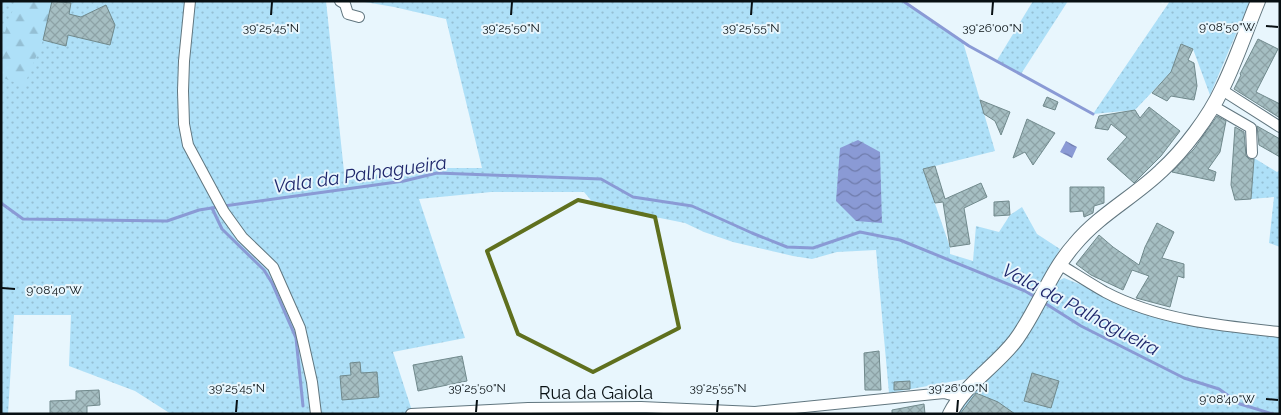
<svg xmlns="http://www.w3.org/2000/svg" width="1281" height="415" viewBox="0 0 1281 415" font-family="Raleway,sans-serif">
	<defs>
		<pattern id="grass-dots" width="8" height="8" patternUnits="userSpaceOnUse" patternTransform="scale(1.25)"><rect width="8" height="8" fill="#aee0f8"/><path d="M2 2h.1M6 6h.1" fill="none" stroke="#94bfd4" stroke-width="1.8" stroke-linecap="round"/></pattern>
		<pattern id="forest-firs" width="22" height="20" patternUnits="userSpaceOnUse" patternTransform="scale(1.25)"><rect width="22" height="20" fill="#aee0f8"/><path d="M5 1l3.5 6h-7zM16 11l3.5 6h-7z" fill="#94bfd4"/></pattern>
		<pattern id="water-waves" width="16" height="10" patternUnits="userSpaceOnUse" patternTransform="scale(1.25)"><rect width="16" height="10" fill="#8a9ad5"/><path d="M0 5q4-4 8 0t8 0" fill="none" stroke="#6f7cac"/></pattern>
		<pattern id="building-cross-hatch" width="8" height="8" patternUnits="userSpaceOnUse" patternTransform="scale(1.25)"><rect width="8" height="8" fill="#a5bec2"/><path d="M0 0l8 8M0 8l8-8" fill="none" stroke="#8da2a6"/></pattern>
	</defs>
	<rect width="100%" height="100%" fill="#e8f6fd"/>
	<g fill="url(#grass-dots)">
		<polygon points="1,1 326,1 345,181 373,175 429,168 482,168 446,19 394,7 359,1 903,1 963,42 995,151 923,169 950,247 950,254 973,261 976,226 999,232 1010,215 1022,207 1037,234 1060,249 1038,288 1032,304 1008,338 988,360 966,379 889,393 876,250 837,252 812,259 793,256 733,242 704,232 685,223 595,205 584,192 491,192 419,199 465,338 393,352 413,414 171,414 135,391 69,366 71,315 14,315 8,414 1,414"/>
		<polygon points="1033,1 1068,1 1021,74 996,62"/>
		<polygon points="1170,1 1250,1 1210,95 1193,49 1181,44 1171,72 1135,110 1093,114"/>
		<polygon points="1254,158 1277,172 1280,170 1280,247 1269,243 1274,197 1251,199"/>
		<polygon points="1064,278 1150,312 1280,334 1280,414 958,414 959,410 1032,329 1058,281"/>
	</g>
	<g fill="url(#forest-firs)">
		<polygon points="16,1 52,1 43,40 24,86 1,77 1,31 5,32"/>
		<polygon points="675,410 674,414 415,414"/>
	</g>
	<g fill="url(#water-waves)">
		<polygon points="858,140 880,152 882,223 856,221 836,201 840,148"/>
		<polygon points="1066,141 1077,147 1072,158 1060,152"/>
	</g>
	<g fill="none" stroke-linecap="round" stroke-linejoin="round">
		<g stroke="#8a9ad5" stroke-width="3">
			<polyline points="903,1 969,46 1093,114"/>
			<polyline points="1,203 23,219 167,221 199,210 218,207"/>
			<polyline points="224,206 404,181 437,173 601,179 633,197 692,206 752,233 787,247 813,248 860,232 900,240 1025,291 1035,297"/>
			<polyline points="212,208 222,229 264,270 272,283 296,338 303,406"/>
			<polyline points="1043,302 1081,326 1184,378 1219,389 1240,404 1273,414"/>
		</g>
	</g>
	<g fill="url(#building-cross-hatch)" stroke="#70898c">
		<polygon points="52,1 71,3 69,14 81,17 106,5 115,25 110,45 68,35 66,46 43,40"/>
		<polygon points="1258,39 1278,49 1256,92 1280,104 1280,118 1234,89 1241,75 1240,74"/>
		<polygon points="1181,44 1193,49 1188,60 1194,63 1197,86 1194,100 1171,96 1167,101 1152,93 1171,72"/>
		<polygon points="1047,97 1058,102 1055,110 1043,106"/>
		<polygon points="980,100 1010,112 1001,135 995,121 984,114"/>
		<polygon points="1149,107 1180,131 1161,156 1134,183 1107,159 1127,137 1111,124 1108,130 1095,128 1099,116 1135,110 1140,118"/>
		<polygon points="1217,116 1226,121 1220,152 1208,169 1216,172 1214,181 1172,172 1194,149"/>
		<polygon points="1027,119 1055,133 1033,165 1025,152 1013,158"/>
		<polygon points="1257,126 1280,139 1280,157 1259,145"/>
		<polygon points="1235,127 1244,132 1246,156 1249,159 1254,159 1251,199 1235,200 1231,185"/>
		<polygon points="935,166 945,199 981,183 987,197 964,208 970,244 950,247 943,202 935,203 923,169"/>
		<polygon points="1070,187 1104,187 1104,203 1094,206 1093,213 1084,217 1083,211 1070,212"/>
		<polygon points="1009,201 1010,215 994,216 994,202"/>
		<polygon points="1157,223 1174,232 1162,258 1184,264 1184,278 1178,276 1170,307 1136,298 1149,276 1132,270 1123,290 1091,275 1076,264 1099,235 1113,247 1139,265 1145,247"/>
		<polygon points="879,351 881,390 865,390 864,353"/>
		<polygon points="462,356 467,381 418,391 413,365"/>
		<polygon points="360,362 361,373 377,372 379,397 342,400 340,376 351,375 350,363"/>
		<polygon points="1032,373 1059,381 1051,408 1024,401"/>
		<polygon points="910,381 910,389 894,390 894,382"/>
		<polygon points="99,390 100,405 87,406 87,414 50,414 50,401 76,400 76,391"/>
		<polygon points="976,393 998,402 1015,414 960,414"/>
		<polygon points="924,404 925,414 892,414 892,410"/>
	</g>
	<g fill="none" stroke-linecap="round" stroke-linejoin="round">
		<defs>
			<g id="street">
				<polyline points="190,1 184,61 183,91 184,124 188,145 224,212 242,237 273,267 300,328 312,382 316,414"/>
				<polyline points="340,1 345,4 348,14 359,17"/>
				<polyline points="1222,90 1280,127"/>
				<polyline points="1213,106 1251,128 1252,153"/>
				<path d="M1059 264C1074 273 1089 283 1105 292 1158 320 1221 326 1280 332"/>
				<polyline points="411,414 528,408 641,407 755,412 944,393 959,397"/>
			</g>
			<path id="secondary" d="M950 414C965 384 995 367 1015 341 1038 310 1049 273 1075 244 1099 215 1134 197 1161 171 1184 150 1209 117 1222 89 1236 61 1246 30 1258 1"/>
		</defs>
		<use href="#street" stroke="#61767f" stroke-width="12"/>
		<use href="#secondary" stroke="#61767f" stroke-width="16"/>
		<use href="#street" stroke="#fff" stroke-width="10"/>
		<use href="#secondary" stroke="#fff" stroke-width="14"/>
	</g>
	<path fill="none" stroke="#5f701e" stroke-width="4" stroke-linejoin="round" d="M578 200 655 217 679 328 593 372 518 334 487 251Z"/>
	<path fill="none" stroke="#081013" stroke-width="2" d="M271 15 272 2M511 15 512 2M751 15 752 2M992 15 993 2M1266 26 1278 27M2 288 15 289M1266 399 1278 400M236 412 237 400M476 412 477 400M717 412 718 400M957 412 958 400"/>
	<g text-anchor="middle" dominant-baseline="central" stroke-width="4" stroke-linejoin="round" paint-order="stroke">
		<g font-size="18" fill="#081013" stroke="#e8f6fd">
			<text x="596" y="392">Rua da Gaiola</text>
		</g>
		<g font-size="19" font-style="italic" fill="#1f276c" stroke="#e8f6fd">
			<text transform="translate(360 174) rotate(-8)">Vala da Palhagueira</text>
			<text transform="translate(1081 309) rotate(28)">Vala da Palhagueira</text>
		</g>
	</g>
	<g font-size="12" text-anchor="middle" fill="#081013" stroke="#e8f6fd" stroke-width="4" stroke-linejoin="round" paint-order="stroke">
		<text x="1227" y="31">9°08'50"W</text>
		<text x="271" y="32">39°25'45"N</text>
		<text x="511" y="32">39°25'50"N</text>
		<text x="751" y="32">39°25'55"N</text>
		<text x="992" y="32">39°26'00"N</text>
		<text x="54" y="294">9°08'40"W</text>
		<text x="237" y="392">39°25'45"N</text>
		<text x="477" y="392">39°25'50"N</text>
		<text x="718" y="392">39°25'55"N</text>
		<text x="958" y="392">39°26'00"N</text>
		<text x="1227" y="403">9°08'40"W</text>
	</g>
	<rect width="1281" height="415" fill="none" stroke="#081013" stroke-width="5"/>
</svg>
